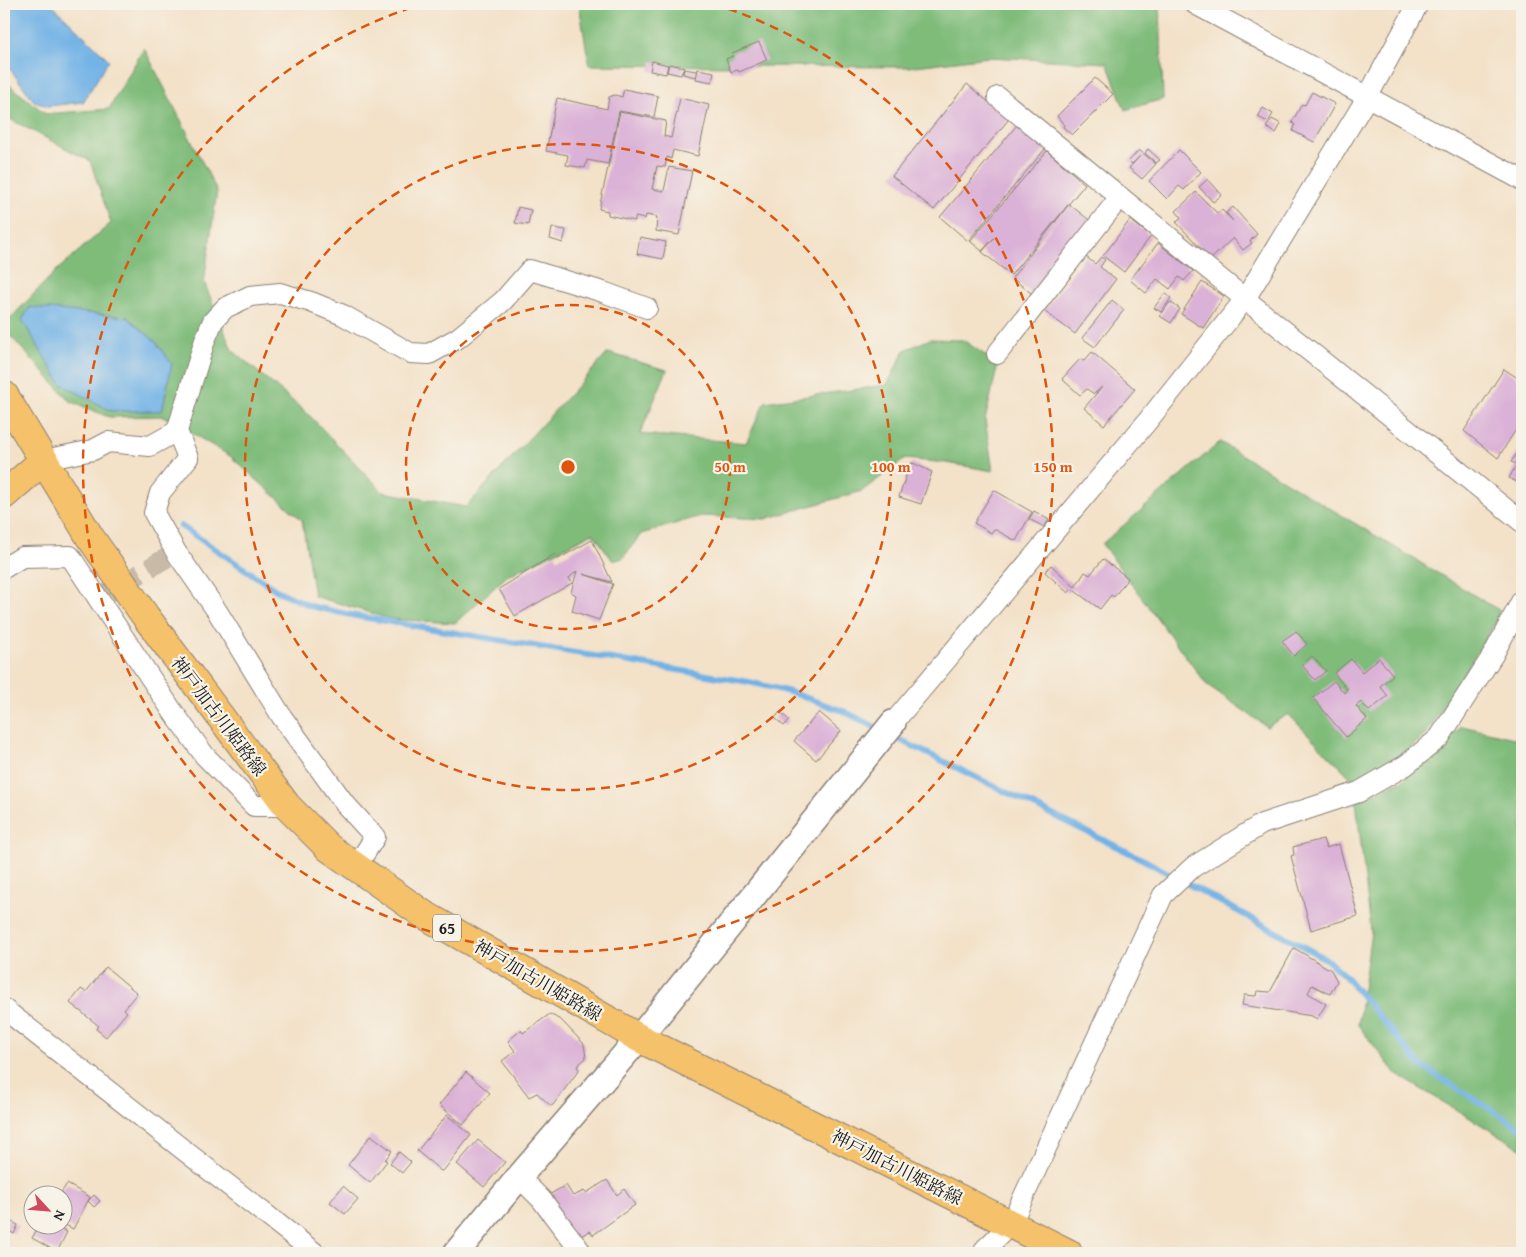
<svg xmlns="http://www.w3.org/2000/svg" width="1526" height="1257" viewBox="0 0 1526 1257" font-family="'Gentium Book Plus','Noto Serif JP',serif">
	<rect width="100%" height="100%" fill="#f7f3e8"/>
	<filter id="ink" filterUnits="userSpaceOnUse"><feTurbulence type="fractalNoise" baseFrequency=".02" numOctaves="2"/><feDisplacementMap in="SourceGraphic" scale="10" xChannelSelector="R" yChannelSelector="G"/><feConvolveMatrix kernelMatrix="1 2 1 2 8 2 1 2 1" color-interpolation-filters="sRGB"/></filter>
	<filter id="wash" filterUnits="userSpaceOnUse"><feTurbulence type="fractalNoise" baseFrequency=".0096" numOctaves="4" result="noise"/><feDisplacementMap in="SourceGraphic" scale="20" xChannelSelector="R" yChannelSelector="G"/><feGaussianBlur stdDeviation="1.12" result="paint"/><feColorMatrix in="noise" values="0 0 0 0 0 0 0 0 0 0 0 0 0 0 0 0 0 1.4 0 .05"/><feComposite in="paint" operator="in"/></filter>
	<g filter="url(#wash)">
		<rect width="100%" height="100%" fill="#f3e1c8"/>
		<g fill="#7fbc7a" stroke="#4e6c4b">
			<polygon points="579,4 1160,4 1163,99 1125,110 1107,63 988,57 908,67 589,65"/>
			<polygon points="144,48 217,191 204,282 232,350 308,414 383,492 466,507 608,353 667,370 640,434 746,443 765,402 887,385 905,350 930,339 963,340 998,364 985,420 993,471 947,463 905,459 862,491 765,519 701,516 641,534 623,558 613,561 593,533 507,576 455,623 391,619 314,596 302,520 230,456 163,416 109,417 70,401 4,329 4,325 56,271 111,223 90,161 4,116 4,81 46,114 109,109"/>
			<polygon points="1220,442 1502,612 1427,733 1399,759 1357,784 1288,714 1267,727 1206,684 1102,544"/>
			<polygon points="1462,726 1522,740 1522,1149 1396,1074 1358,1025 1371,931 1356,801 1405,779"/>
		</g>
		<g fill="#72b2e6" stroke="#476781">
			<polygon points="4,4 51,4 109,60 83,102 48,106 34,101 4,61"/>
			<polygon points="30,307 127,317 155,341 172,364 162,411 111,411 61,384 22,320"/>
		</g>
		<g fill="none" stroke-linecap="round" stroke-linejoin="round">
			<g stroke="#72b2e6" stroke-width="6">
				<polyline points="181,526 276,590 310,606 356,616 749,682 790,692 843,711 881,730"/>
				<polyline points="890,735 1144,860 1326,959 1346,977 1420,1065 1522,1129"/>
			</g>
		</g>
		<g id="blocks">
			<g fill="#dbb2d7">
				<polygon points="759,42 767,60 739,72 738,70 731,72 726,59 733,56 732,53"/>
				<polygon points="652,61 668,65 666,74 650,71"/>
				<polygon points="669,64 684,67 681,75 667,72"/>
				<polygon points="684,69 696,71 695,77 683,74"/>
				<polygon points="698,69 714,72 712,82 696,79"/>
				<polygon points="1095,78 1113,94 1072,135 1063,127 1064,125 1057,116"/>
				<polygon points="967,84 1009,119 934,210 892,176"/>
				<polygon points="624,89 658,96 654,117 619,111 608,164 587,160 585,168 566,165 568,155 546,151 557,98 607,109 609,97 615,95 622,97"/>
				<polygon points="1312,92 1335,104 1314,142 1293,131 1295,125 1292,122 1302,104 1305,105"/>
				<polygon points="680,98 709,105 698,156 673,150 671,159 667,157 665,167 657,166 652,189 664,191 669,167 692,171 679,235 656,231 657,217 646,215 645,219 635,217 635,221 608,215 608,211 599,209 620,112 666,121 664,136 671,138"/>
				<polygon points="1263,108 1273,114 1268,122 1258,117"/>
				<polygon points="1272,119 1281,124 1276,133 1266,127"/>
				<polygon points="1018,124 1046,148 968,241 940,217"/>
				<polygon points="1148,149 1160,160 1156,163 1145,153"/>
				<polygon points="1139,150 1156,164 1142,179 1129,168 1140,156 1132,164 1129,161"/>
				<polygon points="1179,150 1201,172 1184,190 1179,186 1167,199 1149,181"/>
				<polygon points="1047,151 1085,184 1011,275 982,252 994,238 982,251 970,241"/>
				<polygon points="1208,179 1222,195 1213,202 1199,187"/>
				<polygon points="1196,192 1217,213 1222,210 1233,221 1226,213 1233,207 1257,234 1250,241 1252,243 1243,250 1233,238 1211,259 1176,222 1181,217 1176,211"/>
				<polygon points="1069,204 1093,223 1036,297 1012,278"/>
				<polygon points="518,207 531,210 528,225 515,223"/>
				<polygon points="1130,220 1151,236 1124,272 1103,256"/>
				<polygon points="552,228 566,230 563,243 550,239"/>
				<polygon points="640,237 666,242 663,259 637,254"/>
				<polygon points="1158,243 1193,271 1184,281 1179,277 1170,289 1157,279 1146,293 1130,280"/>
				<polygon points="1085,256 1095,264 1101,257 1105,260 1100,267 1116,279 1075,334 1044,311"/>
				<polygon points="1202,282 1224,296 1203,328 1181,314"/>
				<polygon points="1165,293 1171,298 1161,312 1154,308"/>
				<polygon points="1112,300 1124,310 1095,347 1082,338"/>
				<polygon points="1170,302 1180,309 1171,323 1160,316"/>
				<polygon points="1092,352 1135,389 1104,425 1084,408 1102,387 1094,394 1087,389 1080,395 1062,379 1080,359 1084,361"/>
				<polygon points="1504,369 1522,381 1522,420 1498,458 1464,431"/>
				<polygon points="1517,453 1522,455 1522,485 1509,478 1517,464 1511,462"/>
				<polygon points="913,463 932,472 921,504 899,497 910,464"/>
				<polygon points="994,490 1032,512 1016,541 994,529 991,533 974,523"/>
				<polygon points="1034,511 1049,520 1044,527 1029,519"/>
				<polygon points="592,540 612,582 583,574 613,584 599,620 572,611 576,595 571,592 577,571 569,578 572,583 515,616 499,589 555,554 558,559"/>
				<polygon points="1103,559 1128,578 1114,597 1111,595 1100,609 1072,589 1068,593 1045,572 1051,565 1075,587 1085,572 1090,575"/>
				<polygon points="1296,631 1307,644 1294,656 1282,641"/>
				<polygon points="1312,656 1326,671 1315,680 1302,665"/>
				<polygon points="1379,658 1393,675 1380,686 1388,696 1369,711 1361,702 1356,706 1367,719 1346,737 1313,698 1334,681 1344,693 1347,689 1334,673 1351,659 1362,672"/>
				<polygon points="780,712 789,720 784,726 775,718"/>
				<polygon points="819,712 841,731 816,760 794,741"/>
				<polygon points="1323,839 1326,848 1339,844 1358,916 1311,930 1291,856 1294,855 1293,847"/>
				<polygon points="1294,948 1331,970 1337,981 1330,994 1312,985 1308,993 1326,1004 1317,1019 1312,1016 1242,1005 1244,995 1256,996 1257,991 1270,992"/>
				<polygon points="106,967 137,993 124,1009 127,1012 106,1037 96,1029 99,1026 70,1003 81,989 86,992"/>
				<polygon points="550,1014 562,1021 584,1044 586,1058 577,1066 579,1070 553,1105 551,1106 537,1093 529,1097 502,1061 515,1051 508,1041 521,1030 523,1033"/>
				<polygon points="466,1072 490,1093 463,1125 439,1105"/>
				<polygon points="447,1115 471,1135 444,1170 441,1171 417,1151"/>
				<polygon points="371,1135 392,1151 385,1160 387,1161 370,1183 348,1165"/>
				<polygon points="478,1140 505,1162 484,1187 457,1164"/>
				<polygon points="399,1152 411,1162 402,1173 390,1163"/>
				<polygon points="607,1180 617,1195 624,1189 635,1205 593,1235 590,1231 575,1239 547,1196 566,1185 573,1196 584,1191 586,1193"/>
				<polygon points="67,1184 90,1197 73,1229 62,1223 62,1194 60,1194"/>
				<polygon points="343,1186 358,1199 345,1214 330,1202"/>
				<polygon points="94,1195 100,1201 94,1207 88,1201"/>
				<polygon points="6,1219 18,1225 14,1234 4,1228"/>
				<polygon points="40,1224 53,1224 67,1232 57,1252 32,1238"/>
			</g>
		</g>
	</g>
	<g filter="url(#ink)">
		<use href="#blocks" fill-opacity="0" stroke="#887e72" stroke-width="1"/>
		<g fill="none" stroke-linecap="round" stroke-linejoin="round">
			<polyline stroke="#c8baa6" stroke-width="20" stroke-dasharray="20 10" stroke-linecap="butt" points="98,599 176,552"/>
			<defs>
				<g id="minor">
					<polyline points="1195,4 1522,180"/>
					<polyline points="998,97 1245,299 1522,522"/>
					<polyline points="997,354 1120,197"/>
					<polyline points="44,460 93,450 108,442 150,446 177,431"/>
					<polyline points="4,568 22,557 70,556 173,712 205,756 254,806 287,806"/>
					<polyline points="893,723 1146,423 1245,299 1368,96 1418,4"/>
					<polyline points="356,867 375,837 345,804 282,717 217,611 176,552 154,513 160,493 188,458 177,431 205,340 213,321 225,308 250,296 280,293 311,302 343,315 410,353 429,354 458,338 503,301 530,270 603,292 647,308"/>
					<polyline points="4,1009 315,1253"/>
					<polyline points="519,1177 541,1199 582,1253"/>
					<polyline points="984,1253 985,1249 1011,1224 1163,895 1193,867 1262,824 1359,792 1406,765 1439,738 1493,655 1522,600"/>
				</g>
				<polyline id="tertiary" points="456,1253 519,1177 639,1038 893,723"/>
				<polyline id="primary" points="4,395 90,537 146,617 287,806 329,848 423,914 639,1038 1068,1253"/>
				<polyline id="motorway" points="4,495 44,460"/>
			</defs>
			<use href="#minor" stroke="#887e72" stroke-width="22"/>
			<use href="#tertiary" stroke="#887e72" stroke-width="28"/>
			<use href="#primary" stroke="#887e72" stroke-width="30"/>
			<use href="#motorway" stroke="#887e72" stroke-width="30"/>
			<use href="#minor" stroke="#fff" stroke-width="20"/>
			<use href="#tertiary" stroke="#fff" stroke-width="25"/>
			<use href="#primary" stroke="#f5c16b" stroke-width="28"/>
			<use href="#motorway" stroke="#f5c16b" stroke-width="28"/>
		</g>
	</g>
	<g fill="none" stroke="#de560d" stroke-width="2.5" stroke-dasharray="9 6">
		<circle cx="568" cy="467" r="162"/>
		<circle cx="568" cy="467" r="323"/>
		<path d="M714 4A485 485 0 1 1 422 4"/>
	</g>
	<g text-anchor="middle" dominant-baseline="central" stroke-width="4.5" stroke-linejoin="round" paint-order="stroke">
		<rect fill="#f7f3e8" stroke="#5e5c59" stroke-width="1" x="433" y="914.5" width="28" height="27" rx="4"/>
		<g font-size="16" font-weight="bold" fill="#1c1c1c">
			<text x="447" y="928">65</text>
		</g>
		<g font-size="18" fill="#1c1c1c" stroke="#f7f3e8">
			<text transform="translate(219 716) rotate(53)">神戸加古川姫路線</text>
			<text transform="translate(538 980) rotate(30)">神戸加古川姫路線</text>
			<text transform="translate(897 1167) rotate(27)">神戸加古川姫路線</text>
		</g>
	</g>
	<circle cx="568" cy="467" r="8" fill="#de560d" stroke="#f7f3e8" stroke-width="2.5"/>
	<g font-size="15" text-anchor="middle" font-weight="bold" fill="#de560d" stroke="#f7f3e8" stroke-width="4.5" stroke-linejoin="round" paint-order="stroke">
		<text x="730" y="472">50 m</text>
		<text x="891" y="472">100 m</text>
		<text x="1053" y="472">150 m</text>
	</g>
	<rect width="1526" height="1257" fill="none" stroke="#f7f3e8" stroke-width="20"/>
	<g transform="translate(48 1210) rotate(116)"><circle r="24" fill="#f7f3e8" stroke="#9f9d96"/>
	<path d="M0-4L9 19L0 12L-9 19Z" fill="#d1495b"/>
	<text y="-8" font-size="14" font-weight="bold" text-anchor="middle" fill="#1c1c1c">N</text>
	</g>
</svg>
